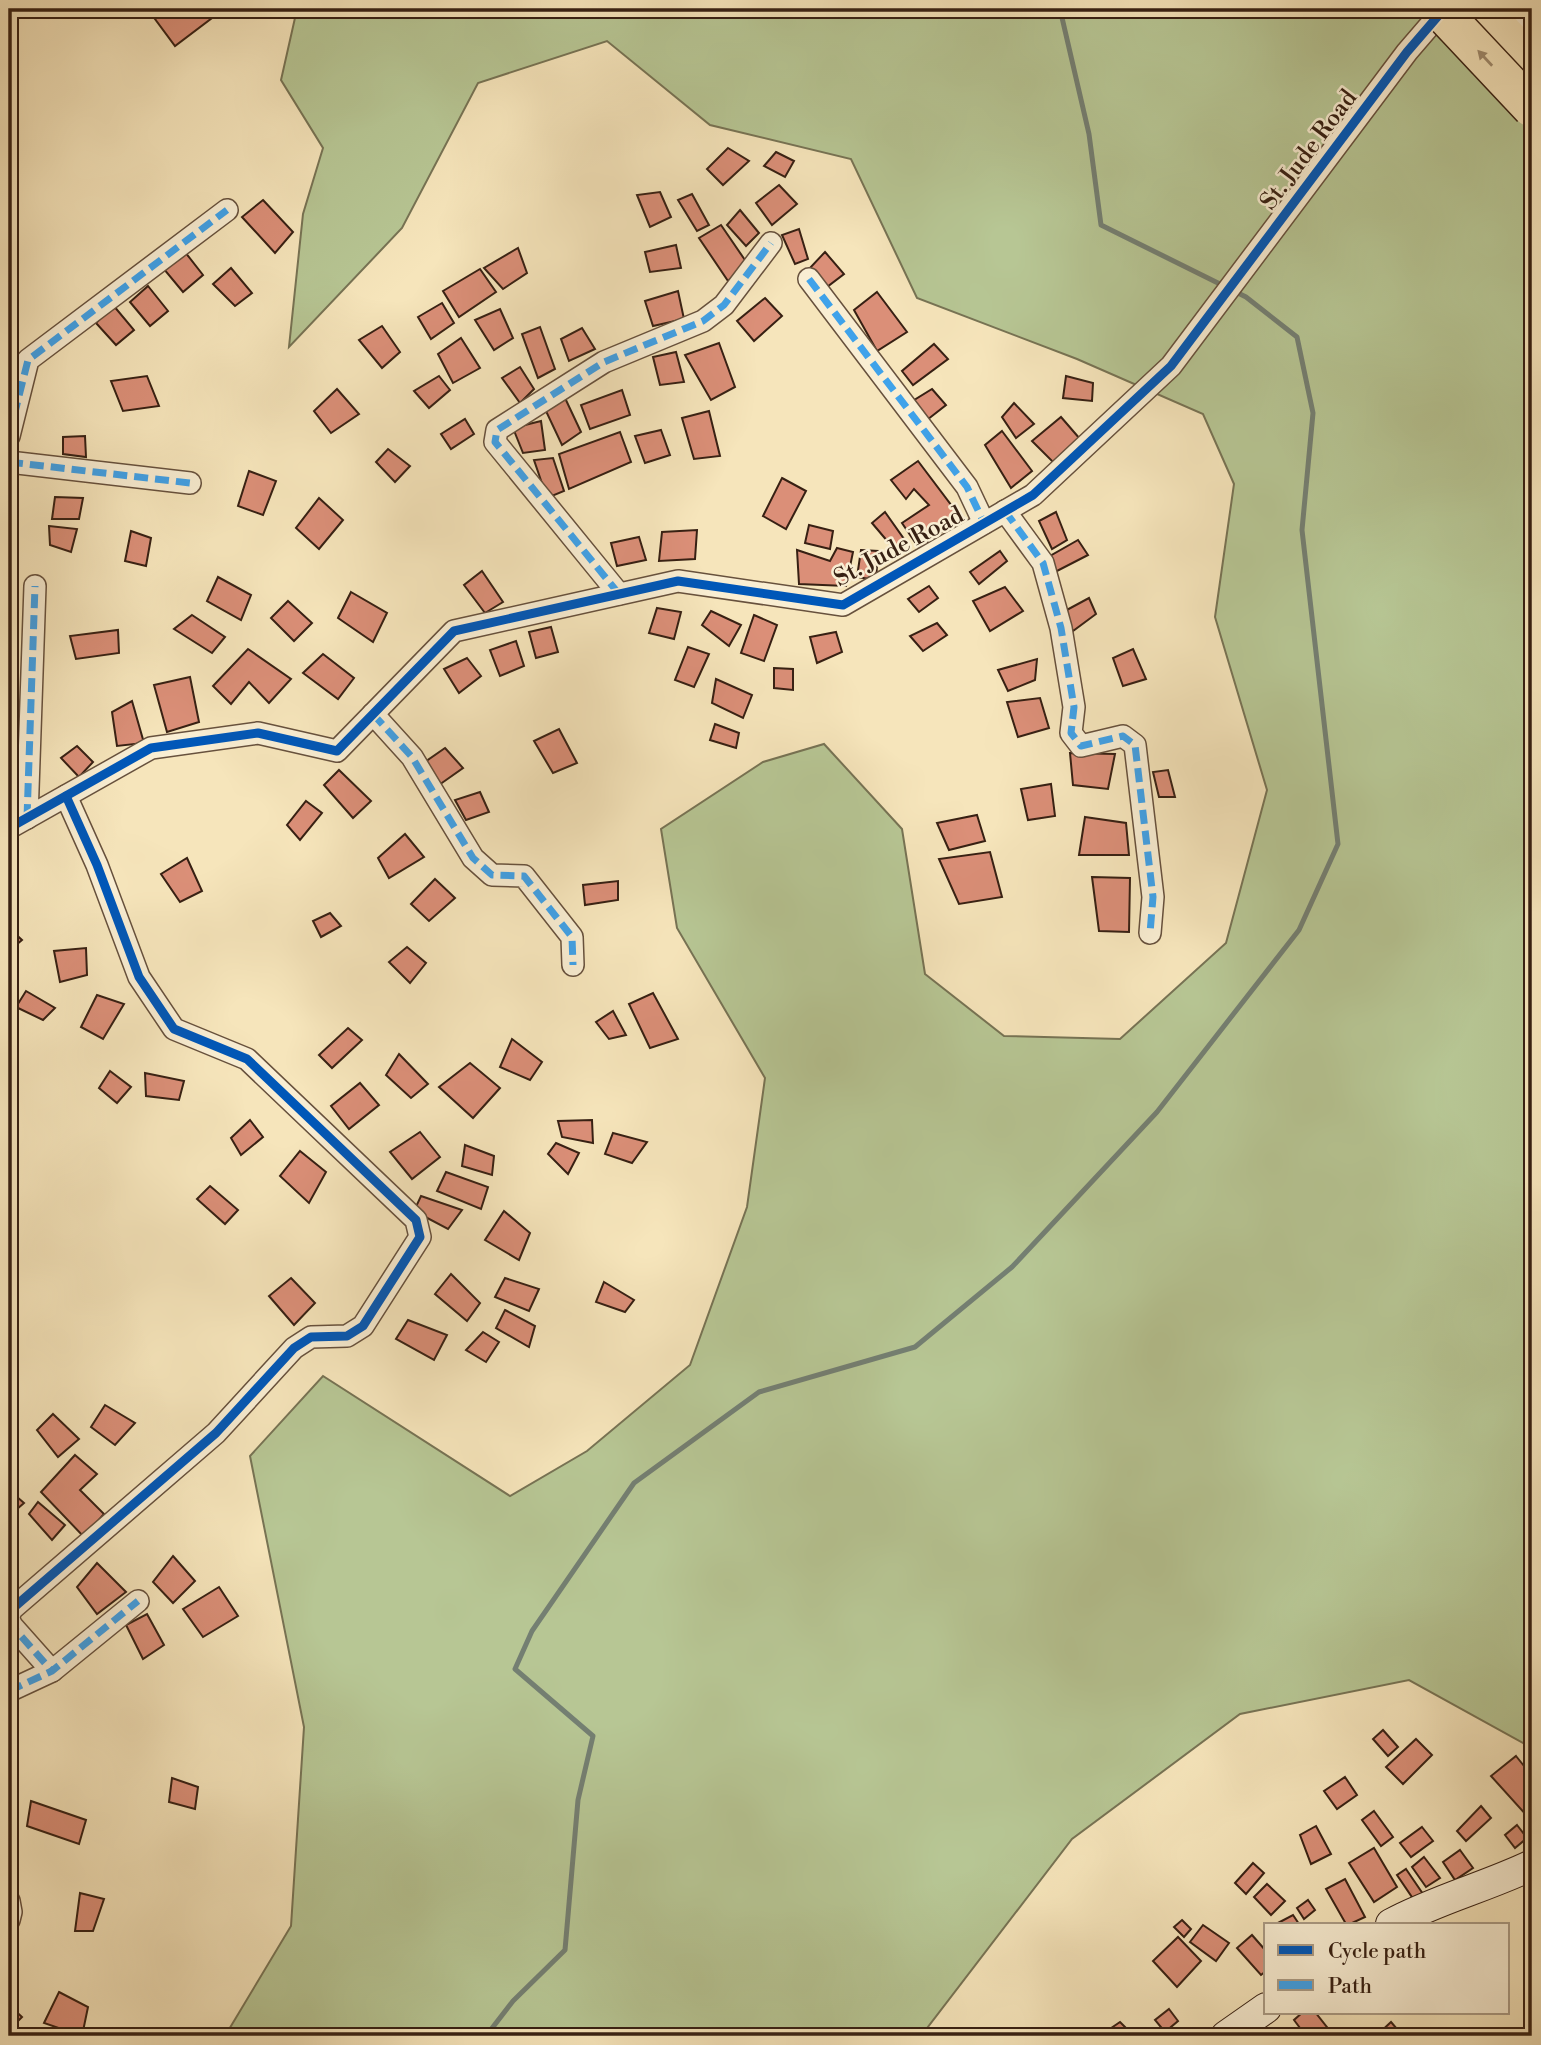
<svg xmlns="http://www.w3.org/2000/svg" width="1541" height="2045" viewBox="0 0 1541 2045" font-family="'Libre Bodoni',serif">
	<rect width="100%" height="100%" fill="#f6e5bb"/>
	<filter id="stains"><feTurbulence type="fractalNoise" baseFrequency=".00286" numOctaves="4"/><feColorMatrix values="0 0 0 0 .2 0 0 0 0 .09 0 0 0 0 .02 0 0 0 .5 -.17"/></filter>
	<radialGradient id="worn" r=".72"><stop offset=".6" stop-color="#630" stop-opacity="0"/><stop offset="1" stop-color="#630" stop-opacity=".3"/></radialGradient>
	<polygon fill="#b7c694" stroke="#777354" stroke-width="2" points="297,9 1532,9 1532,1748 1409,1680 1240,1714 1072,1839 921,2036 225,2036 291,1926 304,1727 250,1456 323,1376 510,1496 587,1451 690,1365 747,1207 765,1078 677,928 661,829 763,762 824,744 902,829 925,974 1004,1036 1120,1039 1226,943 1267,790 1215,617 1234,484 1203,414 1077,359 917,298 851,159 710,125 607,41 478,83 402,228 289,347 303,214 323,148 281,80"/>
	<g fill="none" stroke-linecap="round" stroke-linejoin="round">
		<g stroke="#747f72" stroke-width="5">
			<polyline points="1060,9 1089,134 1101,225 1224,286"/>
			<polyline points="486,2036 513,2001 565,1950 578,1800 593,1736 515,1669 532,1631 634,1483 759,1392 915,1347 1012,1267 1157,1112 1299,930 1338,844 1302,530 1313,413 1297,337 1246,297 1232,290"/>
		</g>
	</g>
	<g fill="#db8f78" stroke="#372013" stroke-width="2">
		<polygon points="172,9 205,9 212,18 175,46 155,19"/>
		<polygon points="728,148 749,161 723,185 707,169"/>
		<polygon points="776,152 794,161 785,177 764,166"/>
		<polygon points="779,185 797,204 772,225 756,203"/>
		<polygon points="660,192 671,217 650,227 637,195"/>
		<polygon points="692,194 709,225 697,231 678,200"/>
		<polygon points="263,200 293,232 275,253 242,217"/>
		<polygon points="740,210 759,233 746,246 727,225"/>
		<polygon points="721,225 747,263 728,281 699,238"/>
		<polygon points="799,229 808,259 795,264 782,235"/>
		<polygon points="676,245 681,268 650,272 645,252"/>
		<polygon points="518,248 527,273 503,289 484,268"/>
		<polygon points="185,252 203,275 183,292 163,268"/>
		<polygon points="825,252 844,274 823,290 808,270"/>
		<polygon points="231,268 252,293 235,306 213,284"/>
		<polygon points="480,269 496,292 459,317 443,291"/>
		<polygon points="148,286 168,311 150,326 130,302"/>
		<polygon points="678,291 684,319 653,326 645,301"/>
		<polygon points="877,292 907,332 877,351 854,310"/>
		<polygon points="765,298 782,316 754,341 737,321"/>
		<polygon points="442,303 454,323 431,339 418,317"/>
		<polygon points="113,305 134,330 116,345 96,323"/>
		<polygon points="500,309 513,338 494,350 475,320"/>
		<polygon points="382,326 400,352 382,368 359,340"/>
		<polygon points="540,327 555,369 538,378 522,334"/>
		<polygon points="582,328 595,349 569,361 561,339"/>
		<polygon points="461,338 480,368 453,383 438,354"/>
		<polygon points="719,343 735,387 711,400 685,355"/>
		<polygon points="934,344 948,359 913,385 902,371"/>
		<polygon points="676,352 684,382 660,385 653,357"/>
		<polygon points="520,367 534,389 520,403 502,378"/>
		<polygon points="147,376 159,406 123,411 111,381"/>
		<polygon points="439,376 450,390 429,408 414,391"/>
		<polygon points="1066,376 1093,383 1092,401 1063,398"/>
		<polygon points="337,389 359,414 331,433 314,411"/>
		<polygon points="932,389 946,405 927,420 911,402"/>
		<polygon points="622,390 630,415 590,429 581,405"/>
		<polygon points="565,398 581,432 562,445 545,409"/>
		<polygon points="1014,403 1034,424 1016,438 1002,417"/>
		<polygon points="709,411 720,456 694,459 682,418"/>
		<polygon points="1061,417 1080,439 1053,462 1032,441"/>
		<polygon points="465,419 474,434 451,449 441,434"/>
		<polygon points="541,421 545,450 523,453 513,428"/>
		<polygon points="661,430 670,455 645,463 635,436"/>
		<polygon points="1002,431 1032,471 1011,488 985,445"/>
		<polygon points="620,432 631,462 569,489 559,454"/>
		<polygon points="85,436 86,457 63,454 63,437"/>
		<polygon points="388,449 410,466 395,482 376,462"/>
		<polygon points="553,458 564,491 547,498 534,460"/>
		<polygon points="918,461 961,518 919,548 902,523 929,505 914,489 906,499 891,480"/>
		<polygon points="249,471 276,481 263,515 238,506"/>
		<polygon points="782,478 806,491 786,529 763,516"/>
		<polygon points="55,497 83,498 79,519 52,519"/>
		<polygon points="319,498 343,520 319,549 296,528"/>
		<polygon points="885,512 904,539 894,549 872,523"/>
		<polygon points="1056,512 1067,540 1052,549 1039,521"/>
		<polygon points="809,525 833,531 830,549 805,543"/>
		<polygon points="49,526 77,529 71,552 50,545"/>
		<polygon points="697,530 695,559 659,561 662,532"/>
		<polygon points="131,531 151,538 146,566 125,561"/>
		<polygon points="639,537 646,560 617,566 611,543"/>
		<polygon points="1078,540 1088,555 1055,572 1050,556"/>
		<polygon points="837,548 853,552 846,586 799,584 797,550 830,561"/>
		<polygon points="861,550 878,551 876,580 857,577"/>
		<polygon points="1000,551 1007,561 979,584 970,572"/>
		<polygon points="482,571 503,602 485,613 464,585"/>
		<polygon points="218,577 251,595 241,620 207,601"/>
		<polygon points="929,586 938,598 919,612 908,599"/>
		<polygon points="1005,587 1023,611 990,631 973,601"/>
		<polygon points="351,592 387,613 373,642 338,618"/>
		<polygon points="1089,598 1096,614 1073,631 1063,612"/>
		<polygon points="288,601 312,623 294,641 271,618"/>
		<polygon points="657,608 681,612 674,639 649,633"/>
		<polygon points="711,611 741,625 729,646 702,625"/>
		<polygon points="192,615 225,637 212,653 174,629"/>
		<polygon points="754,615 777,625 764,661 741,653"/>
		<polygon points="937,623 947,635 923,651 910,636"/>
		<polygon points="551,627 558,652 536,658 529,632"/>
		<polygon points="118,630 119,653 76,659 70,636"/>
		<polygon points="836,632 842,652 817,663 810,637"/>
		<polygon points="516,641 524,666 500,676 490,650"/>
		<polygon points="688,647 709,654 694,687 675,680"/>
		<polygon points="248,649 291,679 269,703 249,682 231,704 213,686"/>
		<polygon points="1133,649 1146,679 1123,686 1113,658"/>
		<polygon points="323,654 354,678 338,699 303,673"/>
		<polygon points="467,658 481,676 459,693 444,669"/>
		<polygon points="1037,659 1035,680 1008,691 998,670"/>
		<polygon points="774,668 793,669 793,690 774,688"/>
		<polygon points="190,677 199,722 167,732 154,685"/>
		<polygon points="716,679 752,695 743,718 712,703"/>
		<polygon points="1040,698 1049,728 1018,737 1007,702"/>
		<polygon points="132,701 144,743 117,746 112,712"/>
		<polygon points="715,724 739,733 736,748 710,740"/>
		<polygon points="559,729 577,763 553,773 534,741"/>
		<polygon points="77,746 93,762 79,777 61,758"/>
		<polygon points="445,748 463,768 439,785 422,764"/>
		<polygon points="1070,753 1115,754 1108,789 1073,785"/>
		<polygon points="339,770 371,801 353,818 324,785"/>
		<polygon points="1168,770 1175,797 1159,797 1153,772"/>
		<polygon points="1051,784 1055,816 1028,820 1021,789"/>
		<polygon points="480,792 489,812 466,820 455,800"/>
		<polygon points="306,801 322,813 300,840 287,825"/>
		<polygon points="977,815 985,841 949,850 937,823"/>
		<polygon points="1085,817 1126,823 1129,855 1079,855"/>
		<polygon points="405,834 424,857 389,878 378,858"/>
		<polygon points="990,852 1002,897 959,904 939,859"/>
		<polygon points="187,858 202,891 180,902 161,874"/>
		<polygon points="1092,877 1130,878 1129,932 1099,931"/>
		<polygon points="435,879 455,898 429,921 411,904"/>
		<polygon points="618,881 618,900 585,905 583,885"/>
		<polygon points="330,913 341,926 321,937 313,921"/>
		<polygon points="9,928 22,940 9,951"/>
		<polygon points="407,947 426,963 410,983 389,962"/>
		<polygon points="86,948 87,975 60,982 54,951"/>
		<polygon points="26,991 55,1008 43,1020 16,1007"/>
		<polygon points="653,993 678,1039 650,1048 629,1004"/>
		<polygon points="97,995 124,1004 103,1039 81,1027"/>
		<polygon points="613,1011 626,1035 609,1039 596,1022"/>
		<polygon points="348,1028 362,1040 332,1068 319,1055"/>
		<polygon points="512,1039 542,1062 530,1080 500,1067"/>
		<polygon points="399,1054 428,1084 411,1098 386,1075"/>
		<polygon points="470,1063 500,1088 473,1118 439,1087"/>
		<polygon points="110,1071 131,1087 117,1103 99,1088"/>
		<polygon points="145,1073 184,1081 179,1100 146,1096"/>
		<polygon points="360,1083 379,1105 349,1129 331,1106"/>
		<polygon points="250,1120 263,1137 241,1155 231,1138"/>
		<polygon points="592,1120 593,1143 562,1137 558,1121"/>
		<polygon points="420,1132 440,1157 412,1179 390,1152"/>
		<polygon points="613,1133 647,1142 632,1163 605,1154"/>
		<polygon points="556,1143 579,1153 568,1174 548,1154"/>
		<polygon points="465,1145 494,1156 492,1175 462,1166"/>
		<polygon points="300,1151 326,1172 309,1203 280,1176"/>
		<polygon points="446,1172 488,1187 481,1209 437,1191"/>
		<polygon points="210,1186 238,1210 225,1224 197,1199"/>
		<polygon points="421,1196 462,1210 448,1229 414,1211"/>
		<polygon points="504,1211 530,1233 519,1260 485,1240"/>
		<polygon points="451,1274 480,1303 467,1321 435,1294"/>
		<polygon points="291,1278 315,1303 294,1325 269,1296"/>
		<polygon points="505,1278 539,1289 529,1311 495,1297"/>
		<polygon points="604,1282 634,1300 625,1312 596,1302"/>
		<polygon points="505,1310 535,1326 529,1347 496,1328"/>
		<polygon points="408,1320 447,1335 434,1360 396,1339"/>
		<polygon points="483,1332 499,1342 486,1362 466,1350"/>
		<polygon points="105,1405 135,1423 115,1445 91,1427"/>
		<polygon points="53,1414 79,1439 58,1457 37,1430"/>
		<polygon points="75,1455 97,1474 80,1490 104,1514 84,1537 41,1492"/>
		<polygon points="9,1490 24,1503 9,1516"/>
		<polygon points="38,1502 65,1525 52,1540 29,1514"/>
		<polygon points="173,1556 195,1581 173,1603 153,1582"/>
		<polygon points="97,1563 126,1592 97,1614 77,1587"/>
		<polygon points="219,1587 238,1616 203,1637 183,1609"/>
		<polygon points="147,1614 164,1645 143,1659 126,1625"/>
		<polygon points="1383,1730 1398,1747 1388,1756 1373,1739"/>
		<polygon points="1416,1739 1432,1755 1403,1784 1386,1767"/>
		<polygon points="1516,1756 1532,1776 1532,1813 1528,1817 1491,1776"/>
		<polygon points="1345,1777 1357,1795 1337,1809 1324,1791"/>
		<polygon points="172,1778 198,1787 195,1809 169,1802"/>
		<polygon points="31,1801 86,1820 79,1844 27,1826"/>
		<polygon points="1481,1806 1491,1818 1466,1841 1457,1831"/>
		<polygon points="1374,1811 1393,1837 1381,1846 1362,1820"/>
		<polygon points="1517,1825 1527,1838 1515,1848 1505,1835"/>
		<polygon points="1316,1826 1331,1854 1311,1864 1300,1835"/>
		<polygon points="1422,1827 1433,1841 1411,1857 1400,1843"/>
		<polygon points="1374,1848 1397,1887 1374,1902 1349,1863"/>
		<polygon points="1460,1850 1473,1868 1455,1880 1443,1862"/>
		<polygon points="1424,1857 1440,1878 1426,1887 1412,1867"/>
		<polygon points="1253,1863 1264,1873 1246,1894 1235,1883"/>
		<polygon points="1406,1869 1423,1894 1414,1900 1397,1875"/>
		<polygon points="1345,1879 1365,1917 1350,1924 1346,1924 1326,1889"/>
		<polygon points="1267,1884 1285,1901 1271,1915 1254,1897"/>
		<polygon points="80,1893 104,1899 93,1931 75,1931"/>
		<polygon points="1308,1900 1315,1910 1304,1919 1297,1908"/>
		<polygon points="1293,1915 1299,1924 1276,1924"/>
		<polygon points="1182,1920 1191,1929 1184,1937 1174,1927"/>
		<polygon points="1203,1925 1229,1943 1216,1961 1190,1942"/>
		<polygon points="1252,1935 1266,1951 1266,1971 1261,1975 1237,1948"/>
		<polygon points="1178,1937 1201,1961 1177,1987 1153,1961"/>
		<polygon points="59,1992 88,2007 82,2036 44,2023"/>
		<polygon points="9,2005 22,2017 9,2030"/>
		<polygon points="1169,2009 1178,2021 1165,2032 1155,2020"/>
		<polygon points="1303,2012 1315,2012 1334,2036 1306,2036 1294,2020"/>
		<polygon points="1120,2022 1134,2036 1101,2035"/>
		<polygon points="1391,2022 1403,2036 1376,2036"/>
	</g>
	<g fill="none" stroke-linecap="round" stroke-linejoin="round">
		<defs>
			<g id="street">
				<polyline points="1508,9 1532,33"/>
				<polyline points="809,279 967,487 984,523"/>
				<polyline points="9,436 28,360 227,210"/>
				<polyline points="9,462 190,483"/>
				<polyline points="1005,511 1043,563 1061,628 1074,707 1071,733 1081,746 1123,736 1135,745 1153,897 1150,933"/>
				<polyline points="619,594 495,442 497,430 604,362 703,321 724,305 771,243"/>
				<polyline points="373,714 412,757 473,858 492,875 524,876 572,937 573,965"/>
				<polyline points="27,818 35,586"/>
				<polyline points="9,828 151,748 258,733 337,751 454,631 678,581 843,605 1033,495 1171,366 1407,52 1444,9"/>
				<polyline points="9,1615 12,1609 216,1433 294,1348 311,1337 347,1336 363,1326 420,1237 416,1220 247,1059 174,1029 139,977 97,865 66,796"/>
				<polyline points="9,1620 12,1626 52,1671"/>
				<polyline points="9,1691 52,1671 138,1601"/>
				<polyline points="9,1901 11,1912 9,1920"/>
			</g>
			<g id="secondary">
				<path d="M1391 1924C1435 1900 1486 1887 1532 1865"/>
				<polyline points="1226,2036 1266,2008"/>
			</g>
			<polyline id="highway" points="1480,9 1532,64"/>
		</defs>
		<use href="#street" stroke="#67513d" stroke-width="24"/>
		<use href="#secondary" stroke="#372013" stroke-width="32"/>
		<use href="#highway" stroke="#372013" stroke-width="41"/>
		<use href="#street" stroke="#f9eed3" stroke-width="21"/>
		<use href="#secondary" stroke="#f9eed3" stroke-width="30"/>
		<use href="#highway" stroke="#f6e5bb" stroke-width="38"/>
		<defs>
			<polyline id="highway-bridge" points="1439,9 1532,108"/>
		</defs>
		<use href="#highway-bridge" stroke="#372013" stroke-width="41" stroke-linecap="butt"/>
		<use href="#highway-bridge" stroke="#f6e5bb" stroke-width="38"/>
		<g stroke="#3fa2ea" stroke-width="7" stroke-dasharray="14 7" stroke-linecap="butt">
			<polyline points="809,279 967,487 984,523"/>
			<polyline points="9,436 28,360 227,210"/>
			<polyline points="9,462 190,483"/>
			<polyline points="1005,511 1043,563 1061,628 1074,707 1071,733 1081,746 1123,736 1135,745 1153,897 1150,933"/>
			<polyline points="619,594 495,442 497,430 604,362 703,321 724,305 771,243"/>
			<polyline points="373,714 412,757 473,858 492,875 524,876 572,937 573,965"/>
			<polyline points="27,818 35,586"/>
			<polyline points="9,1620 12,1626 52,1671"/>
			<polyline points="9,1691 52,1671 138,1601"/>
		</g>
		<defs>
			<g id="cycleway">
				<polyline points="9,828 151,748 258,733 337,751 454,631 678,581 843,605 1033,495 1171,366 1407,52 1444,9"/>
				<polyline points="9,1615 12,1609 216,1433 294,1348 311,1337 347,1336 363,1326 420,1237 416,1220 247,1059 174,1029 139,977 97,865 66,796"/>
			</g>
		</defs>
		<use href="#cycleway" stroke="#f9eed3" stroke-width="13"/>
		<use href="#cycleway" stroke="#0057b8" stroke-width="9"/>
	</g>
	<defs><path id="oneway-solid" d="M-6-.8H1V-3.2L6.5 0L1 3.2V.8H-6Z" transform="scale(1.75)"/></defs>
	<use fill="#a08c6f" href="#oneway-solid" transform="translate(1485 58) rotate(-133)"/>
	<g text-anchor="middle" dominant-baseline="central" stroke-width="5" stroke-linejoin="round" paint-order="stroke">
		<g font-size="24" fill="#372013" stroke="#f9eed3">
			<text transform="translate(1309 150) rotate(-53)">St. Jude Road</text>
			<text transform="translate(899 547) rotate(-28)">St. Jude Road</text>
		</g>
	</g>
	<rect width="1541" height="2045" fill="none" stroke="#f6e5bb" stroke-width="35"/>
	<rect x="10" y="10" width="1520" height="2024" fill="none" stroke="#372013" stroke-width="3.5"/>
	<rect x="18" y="18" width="1506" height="2010" fill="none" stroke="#372013" stroke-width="2"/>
	<rect x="1264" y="1923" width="245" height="91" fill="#f9eed3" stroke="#ab9c86" stroke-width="2"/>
	<rect x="1278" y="1945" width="35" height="10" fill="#0057b8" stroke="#ab9c86" stroke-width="2"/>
	<text x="1328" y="1958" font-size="21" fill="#372013">Cycle path</text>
	<rect x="1278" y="1980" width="35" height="10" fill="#3fa2ea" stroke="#ab9c86" stroke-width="2"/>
	<text x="1328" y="1993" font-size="21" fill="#372013">Path</text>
	<rect width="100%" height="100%" filter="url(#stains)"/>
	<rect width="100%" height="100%" fill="url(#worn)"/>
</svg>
